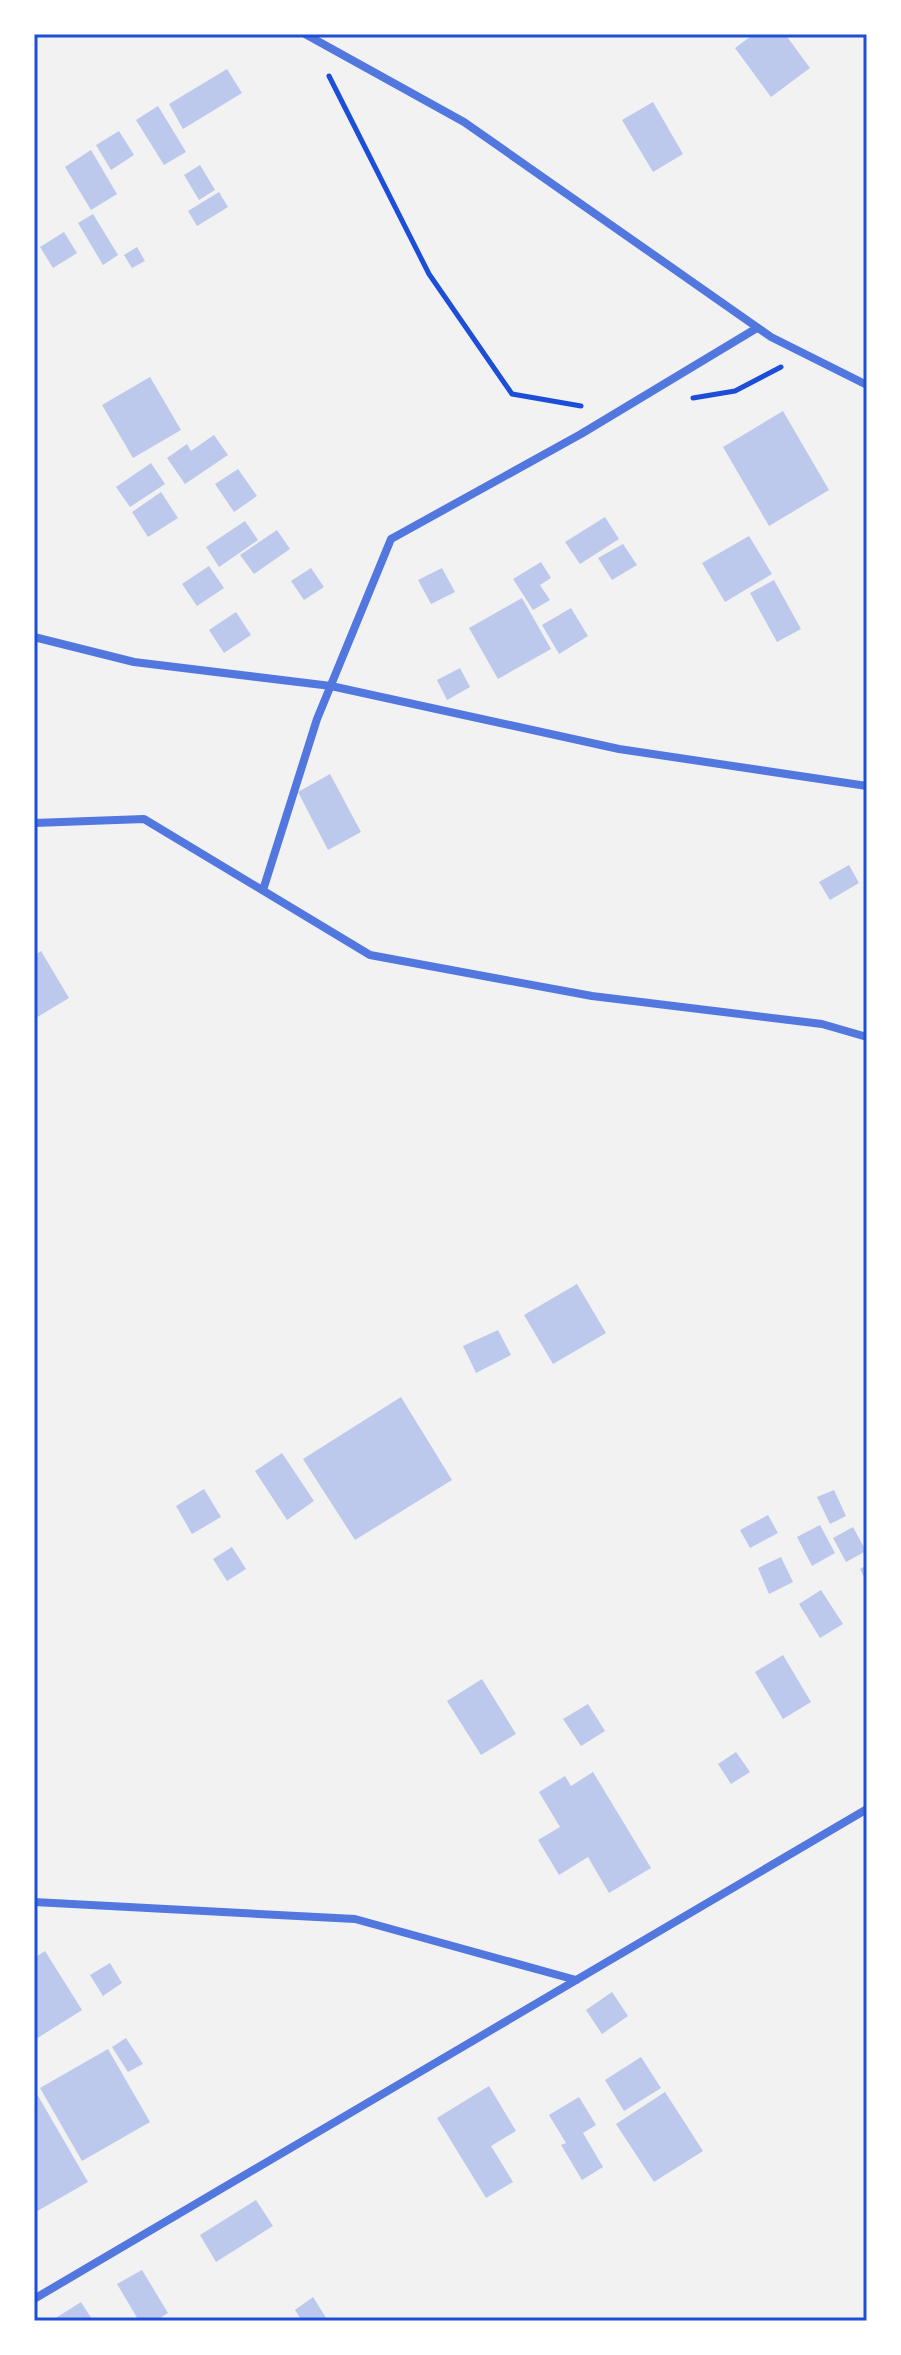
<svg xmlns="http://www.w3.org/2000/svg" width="901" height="2355" viewBox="0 0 901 2355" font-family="Signika,sans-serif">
	<rect width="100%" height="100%" fill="#f2f2f2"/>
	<g fill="#bdc9ec">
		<polygon points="754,34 785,34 810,68 771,97 735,48"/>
		<polygon points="227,69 242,93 183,129 169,104"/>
		<polygon points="653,102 683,154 653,172 622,120"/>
		<polygon points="158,106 186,152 164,165 136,120"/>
		<polygon points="119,131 134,155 111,170 96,145"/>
		<polygon points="91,150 117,194 91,210 65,167"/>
		<polygon points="200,165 215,190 199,200 184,175"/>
		<polygon points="219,192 228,207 197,226 188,211"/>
		<polygon points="93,214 118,255 103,265 78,223"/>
		<polygon points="64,232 77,253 53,268 40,247"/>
		<polygon points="137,247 145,261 132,268 124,255"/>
		<polygon points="150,377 181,430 133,458 102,405"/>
		<polygon points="783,411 829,490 769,526 723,447"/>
		<polygon points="214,435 228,455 185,484 167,458 187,444 191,451"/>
		<polygon points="151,463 165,484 130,507 116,487"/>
		<polygon points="238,469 257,496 234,512 215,484"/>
		<polygon points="161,492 178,518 148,537 132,512"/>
		<polygon points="605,517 619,539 580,564 565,542"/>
		<polygon points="245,521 258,540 219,567 206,547"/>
		<polygon points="277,530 290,549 254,574 240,555"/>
		<polygon points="749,536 772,574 725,602 702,563"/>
		<polygon points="623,544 637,565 612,580 598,558"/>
		<polygon points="541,562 551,578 540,585 550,600 533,610 513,579"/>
		<polygon points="209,566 224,588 197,606 182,584"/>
		<polygon points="311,568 324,587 304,600 291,581"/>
		<polygon points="442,568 455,592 431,604 418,580"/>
		<polygon points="774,580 801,629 777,642 750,593"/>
		<polygon points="522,598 551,649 498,679 469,628"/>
		<polygon points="571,608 588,636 559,654 542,625"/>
		<polygon points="236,612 251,635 224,653 209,630"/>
		<polygon points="460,668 470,687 447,700 437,680"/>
		<polygon points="330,774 361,832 328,850 298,792"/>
		<polygon points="849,865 859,883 830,900 819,882"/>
		<polygon points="41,951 69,998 34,1019 34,956"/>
		<polygon points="577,1284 606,1333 553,1364 524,1315"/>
		<polygon points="498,1330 511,1355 476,1373 463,1346"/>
		<polygon points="401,1397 452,1480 355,1540 303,1459"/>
		<polygon points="282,1453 314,1501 287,1520 255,1471"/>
		<polygon points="204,1489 221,1517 192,1534 176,1506"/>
		<polygon points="834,1490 846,1516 830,1524 817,1497"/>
		<polygon points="768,1515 778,1533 750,1548 740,1530"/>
		<polygon points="820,1525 835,1553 812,1566 797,1537"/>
		<polygon points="853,1527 866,1551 846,1562 833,1538"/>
		<polygon points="232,1547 246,1569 227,1581 213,1559"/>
		<polygon points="781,1557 793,1582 769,1594 758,1568"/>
		<polygon points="867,1565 867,1583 860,1569"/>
		<polygon points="821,1590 843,1624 820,1638 799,1604"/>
		<polygon points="783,1655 811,1702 783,1719 755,1672"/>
		<polygon points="482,1679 516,1734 481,1755 447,1701"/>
		<polygon points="588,1704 605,1731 581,1746 563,1719"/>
		<polygon points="736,1752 750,1772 731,1784 718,1764"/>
		<polygon points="593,1772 651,1868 609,1893 588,1857 559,1875 538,1840 560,1827 539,1792 565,1776 571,1786"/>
		<polygon points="45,1951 82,2010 36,2039 34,1958"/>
		<polygon points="110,1963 122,1983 103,1996 90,1975"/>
		<polygon points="612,1992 628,2016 602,2034 586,2010"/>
		<polygon points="126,2038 143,2064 128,2072 112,2047"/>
		<polygon points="108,2049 150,2122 82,2161 40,2088"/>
		<polygon points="641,2057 661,2088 624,2111 605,2080"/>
		<polygon points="489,2086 516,2131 491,2146 513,2182 486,2198 437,2118"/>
		<polygon points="34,2089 88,2182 34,2213"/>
		<polygon points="665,2092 703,2151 654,2182 616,2124"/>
		<polygon points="579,2097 596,2125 583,2133 603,2167 582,2180 561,2145 566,2143 549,2115"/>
		<polygon points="256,2200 273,2226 216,2262 200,2235"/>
		<polygon points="142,2270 168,2313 155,2321 139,2321 117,2284"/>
		<polygon points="313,2297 328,2321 302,2321 295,2310"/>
		<polygon points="81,2302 93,2321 51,2321"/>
	</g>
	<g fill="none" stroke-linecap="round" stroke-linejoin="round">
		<g stroke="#1d4ed8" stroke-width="5">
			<polyline points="329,76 429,274 512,394 581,406"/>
			<polyline points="693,398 735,391 781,367"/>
		</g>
		<g stroke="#5277de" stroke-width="8">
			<polyline points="305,34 464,122 771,337 867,385"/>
			<polyline points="34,637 134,662 331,686 619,749 867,786"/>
			<polyline points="34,823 144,819 370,955 592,996 822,1024 867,1037"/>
			<polyline points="263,890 317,719 391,539 581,434 757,328"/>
			<polyline points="34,1902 355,1919 576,1980"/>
			<polyline points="34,2299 867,1809"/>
		</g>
	</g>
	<rect width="901" height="2355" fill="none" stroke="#ffffff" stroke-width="72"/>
	<rect x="36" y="36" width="829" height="2283" fill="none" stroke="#1d4ed8" stroke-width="3"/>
</svg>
